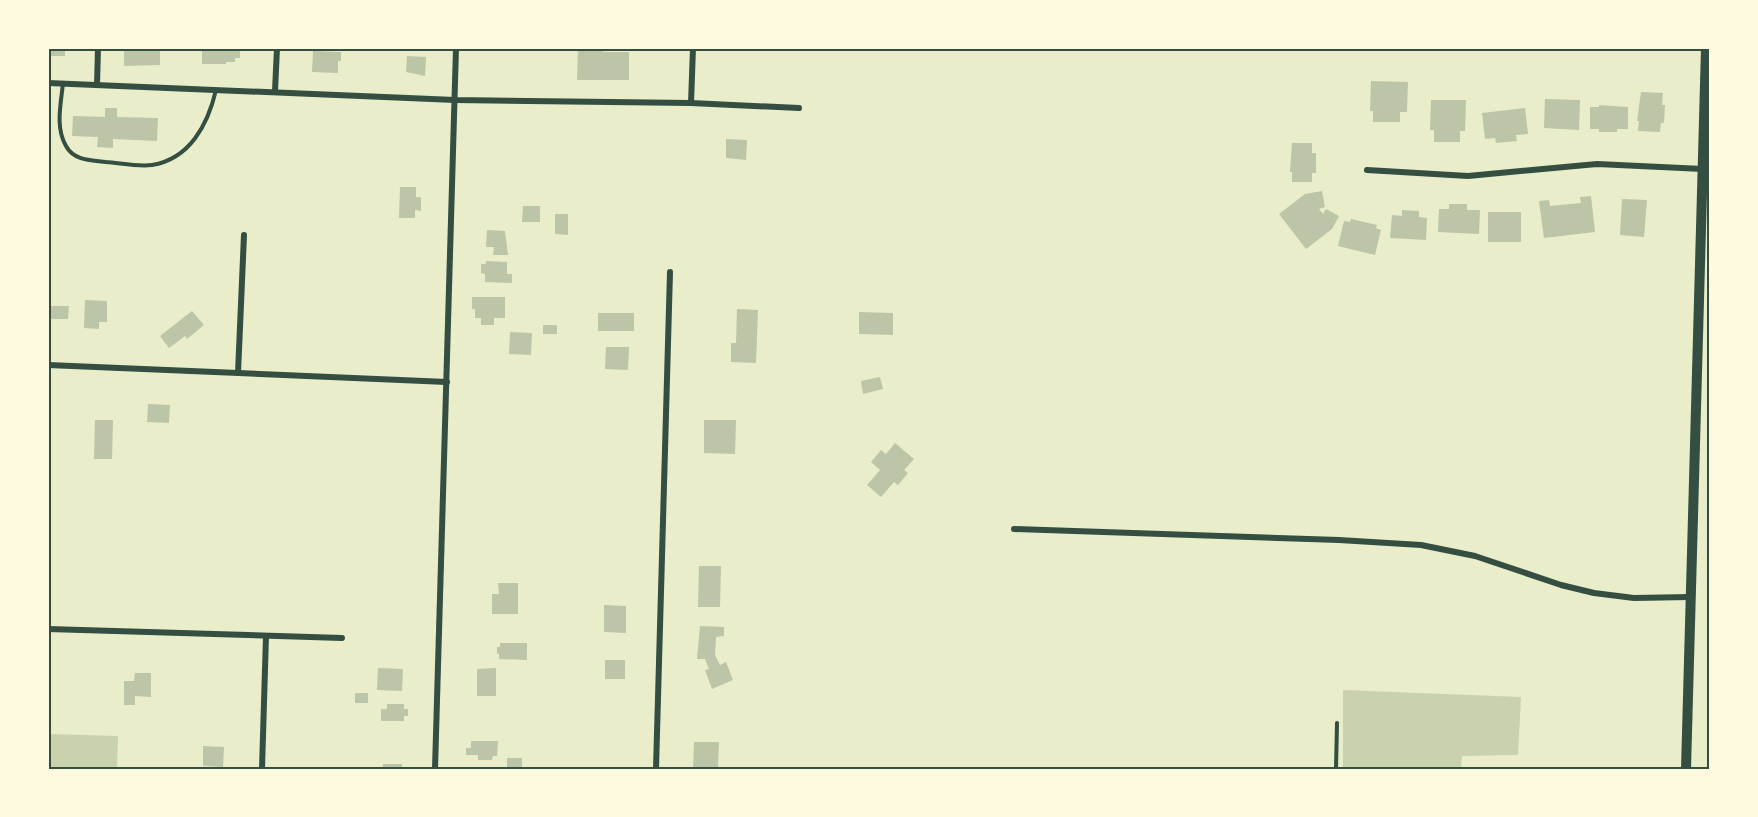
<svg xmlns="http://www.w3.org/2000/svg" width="1758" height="817" viewBox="0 0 1758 817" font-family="'Sofia Sans Condensed',sans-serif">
	<rect width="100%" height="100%" fill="#e9edc9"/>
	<g fill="#cad2ad">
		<polygon points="1343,690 1521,697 1518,755 1462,756 1461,769 1343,769"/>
		<polygon points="48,734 118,736 117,769 48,769"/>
	</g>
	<g fill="#bcc5a7">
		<rect x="48" y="48" width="17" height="8"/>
		<polygon points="124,48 160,48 160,65 124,66"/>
		<polygon points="578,48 603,48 603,52 629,52 629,80 577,80"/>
		<polygon points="202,49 240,49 240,58 235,58 235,62 226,62 226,64 202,64"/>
		<polygon points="313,51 341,52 341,61 338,61 338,73 312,72"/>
		<polygon points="407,56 426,57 425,76 406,72"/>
		<polygon points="1371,81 1408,82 1407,112 1400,112 1400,122 1373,122 1373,111 1370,111"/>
		<polygon points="1641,92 1663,93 1662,105 1665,105 1664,123 1661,123 1660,132 1638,131 1639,121 1637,121"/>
		<polygon points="1545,99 1580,100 1579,130 1544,128"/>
		<polygon points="1431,100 1466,100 1465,131 1460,131 1460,142 1434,142 1434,130 1430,130"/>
		<polygon points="1599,105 1628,107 1628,129 1617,129 1617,132 1599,132 1599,129 1590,129 1590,107 1599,107"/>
		<polygon points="105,108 117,108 117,117 158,118 157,141 113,139 113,148 97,147 98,137 72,136 73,116 105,117"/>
		<polygon points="1525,108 1528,134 1516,135 1517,141 1496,143 1495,138 1485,139 1482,113"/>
		<polygon points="726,139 747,140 746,160 726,158"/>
		<polygon points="1292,143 1312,143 1312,153 1316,153 1316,173 1312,173 1312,182 1292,182 1292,172 1290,172"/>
		<polygon points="400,187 416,187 416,197 421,197 421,211 415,210 415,218 399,218"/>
		<polygon points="1322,191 1325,207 1319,209 1323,214 1326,209 1339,216 1332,229 1306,249 1279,214 1305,194"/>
		<polygon points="1591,196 1595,232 1544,238 1539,201 1549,200 1550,206 1581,203 1580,197"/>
		<polygon points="1622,199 1647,200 1644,237 1620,235"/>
		<polygon points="1449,204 1467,204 1467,210 1480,210 1479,234 1438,232 1439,209 1449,209"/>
		<polygon points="523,206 540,206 540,222 522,222"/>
		<polygon points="1402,210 1419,211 1419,217 1427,218 1426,240 1390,238 1392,215 1402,216"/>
		<rect x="1488" y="212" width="33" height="30"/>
		<polygon points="555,214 568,214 568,235 555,234"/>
		<polygon points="1351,219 1377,225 1376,228 1381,230 1375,255 1338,246 1344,221 1350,222"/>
		<polygon points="487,230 505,231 508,255 493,255 494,247 486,247"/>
		<polygon points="486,261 507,262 507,274 512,274 512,283 485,282 485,274 481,273 481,264 486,264"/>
		<polygon points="472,297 505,297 505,318 494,318 494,325 481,325 481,318 475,318 475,309 472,309"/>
		<polygon points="85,300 107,301 107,322 99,322 99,329 84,328"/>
		<polygon points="49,306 69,306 68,319 48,319"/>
		<polygon points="737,309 758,310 756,363 731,362 731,343 736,343"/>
		<polygon points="192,311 204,325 187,339 185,336 169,348 160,336"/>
		<polygon points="859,312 893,313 893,335 859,334"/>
		<rect x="598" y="313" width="36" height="18"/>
		<rect x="543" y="325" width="14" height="9"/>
		<polygon points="510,332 532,333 531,355 509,354"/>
		<polygon points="606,347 629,347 628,370 605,369"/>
		<polygon points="880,377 883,389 863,394 861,381"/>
		<polygon points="148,404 170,405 169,423 147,422"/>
		<polygon points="95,420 113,420 112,459 94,459"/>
		<polygon points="704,420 736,420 735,454 704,453"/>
		<polygon points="895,443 914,459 904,470 908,473 898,485 894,482 881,497 867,485 880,470 871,462 881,450 886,454"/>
		<polygon points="699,566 721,566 720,607 698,607"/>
		<polygon points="498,583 518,583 518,614 492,614 492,594 499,594"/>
		<polygon points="604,605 626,606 626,633 604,632"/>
		<polygon points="700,626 724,627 724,636 716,637 715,655 720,665 726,662 733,680 712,689 705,670 709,669 705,659 697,659"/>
		<polygon points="500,643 527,643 527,660 499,659 499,654 497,654 497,647 500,647"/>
		<rect x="605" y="660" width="20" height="19"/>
		<polygon points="378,668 403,669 402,691 377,690"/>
		<polygon points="496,668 496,696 477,696 477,669"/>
		<polygon points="135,673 151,673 151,697 135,696 135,705 124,705 124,681 134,681"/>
		<rect x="355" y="693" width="13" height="10"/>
		<polygon points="387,704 404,704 404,709 408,709 408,716 404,716 404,721 381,721 381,709 387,709"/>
		<polygon points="471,741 498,741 497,756 493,756 492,760 478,760 478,755 466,755 466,748 471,748"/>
		<polygon points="694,742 719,742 718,769 693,769"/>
		<polygon points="203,746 224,747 223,767 203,766"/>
		<rect x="507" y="758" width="15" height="9"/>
		<rect x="383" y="764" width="19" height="5"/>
	</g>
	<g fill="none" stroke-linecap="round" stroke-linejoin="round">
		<g stroke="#344e41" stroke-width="4">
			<path d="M63 83C61 104 55 127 66 146 74 161 92 160 106 162 120 163 138 167 152 165 190 159 208 124 216 90"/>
			<polyline points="1336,769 1337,723"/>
		</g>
		<g stroke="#344e41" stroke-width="6">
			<polyline points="48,83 455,100 691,103 799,108"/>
			<polyline points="97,85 98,48"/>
			<polyline points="275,91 277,48"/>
			<polyline points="691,103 693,48"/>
			<polyline points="1367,170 1468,176 1597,164 1703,169"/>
			<polyline points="48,365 447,382"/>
			<polyline points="238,373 244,235"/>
			<polyline points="1014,529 1339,540 1421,545 1475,556 1561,585 1594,593 1634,598 1690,597"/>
			<polyline points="48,629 342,638"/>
			<polyline points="262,769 266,636"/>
			<polyline points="435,769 456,48"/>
			<polyline points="656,769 670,272"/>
		</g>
		<polyline stroke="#344e41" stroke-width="10" points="1686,769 1706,48"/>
	</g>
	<rect width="1758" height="817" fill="none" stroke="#fefae0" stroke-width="99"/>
	<rect x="50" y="50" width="1658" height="718" fill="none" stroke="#344e41" stroke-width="2"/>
</svg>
